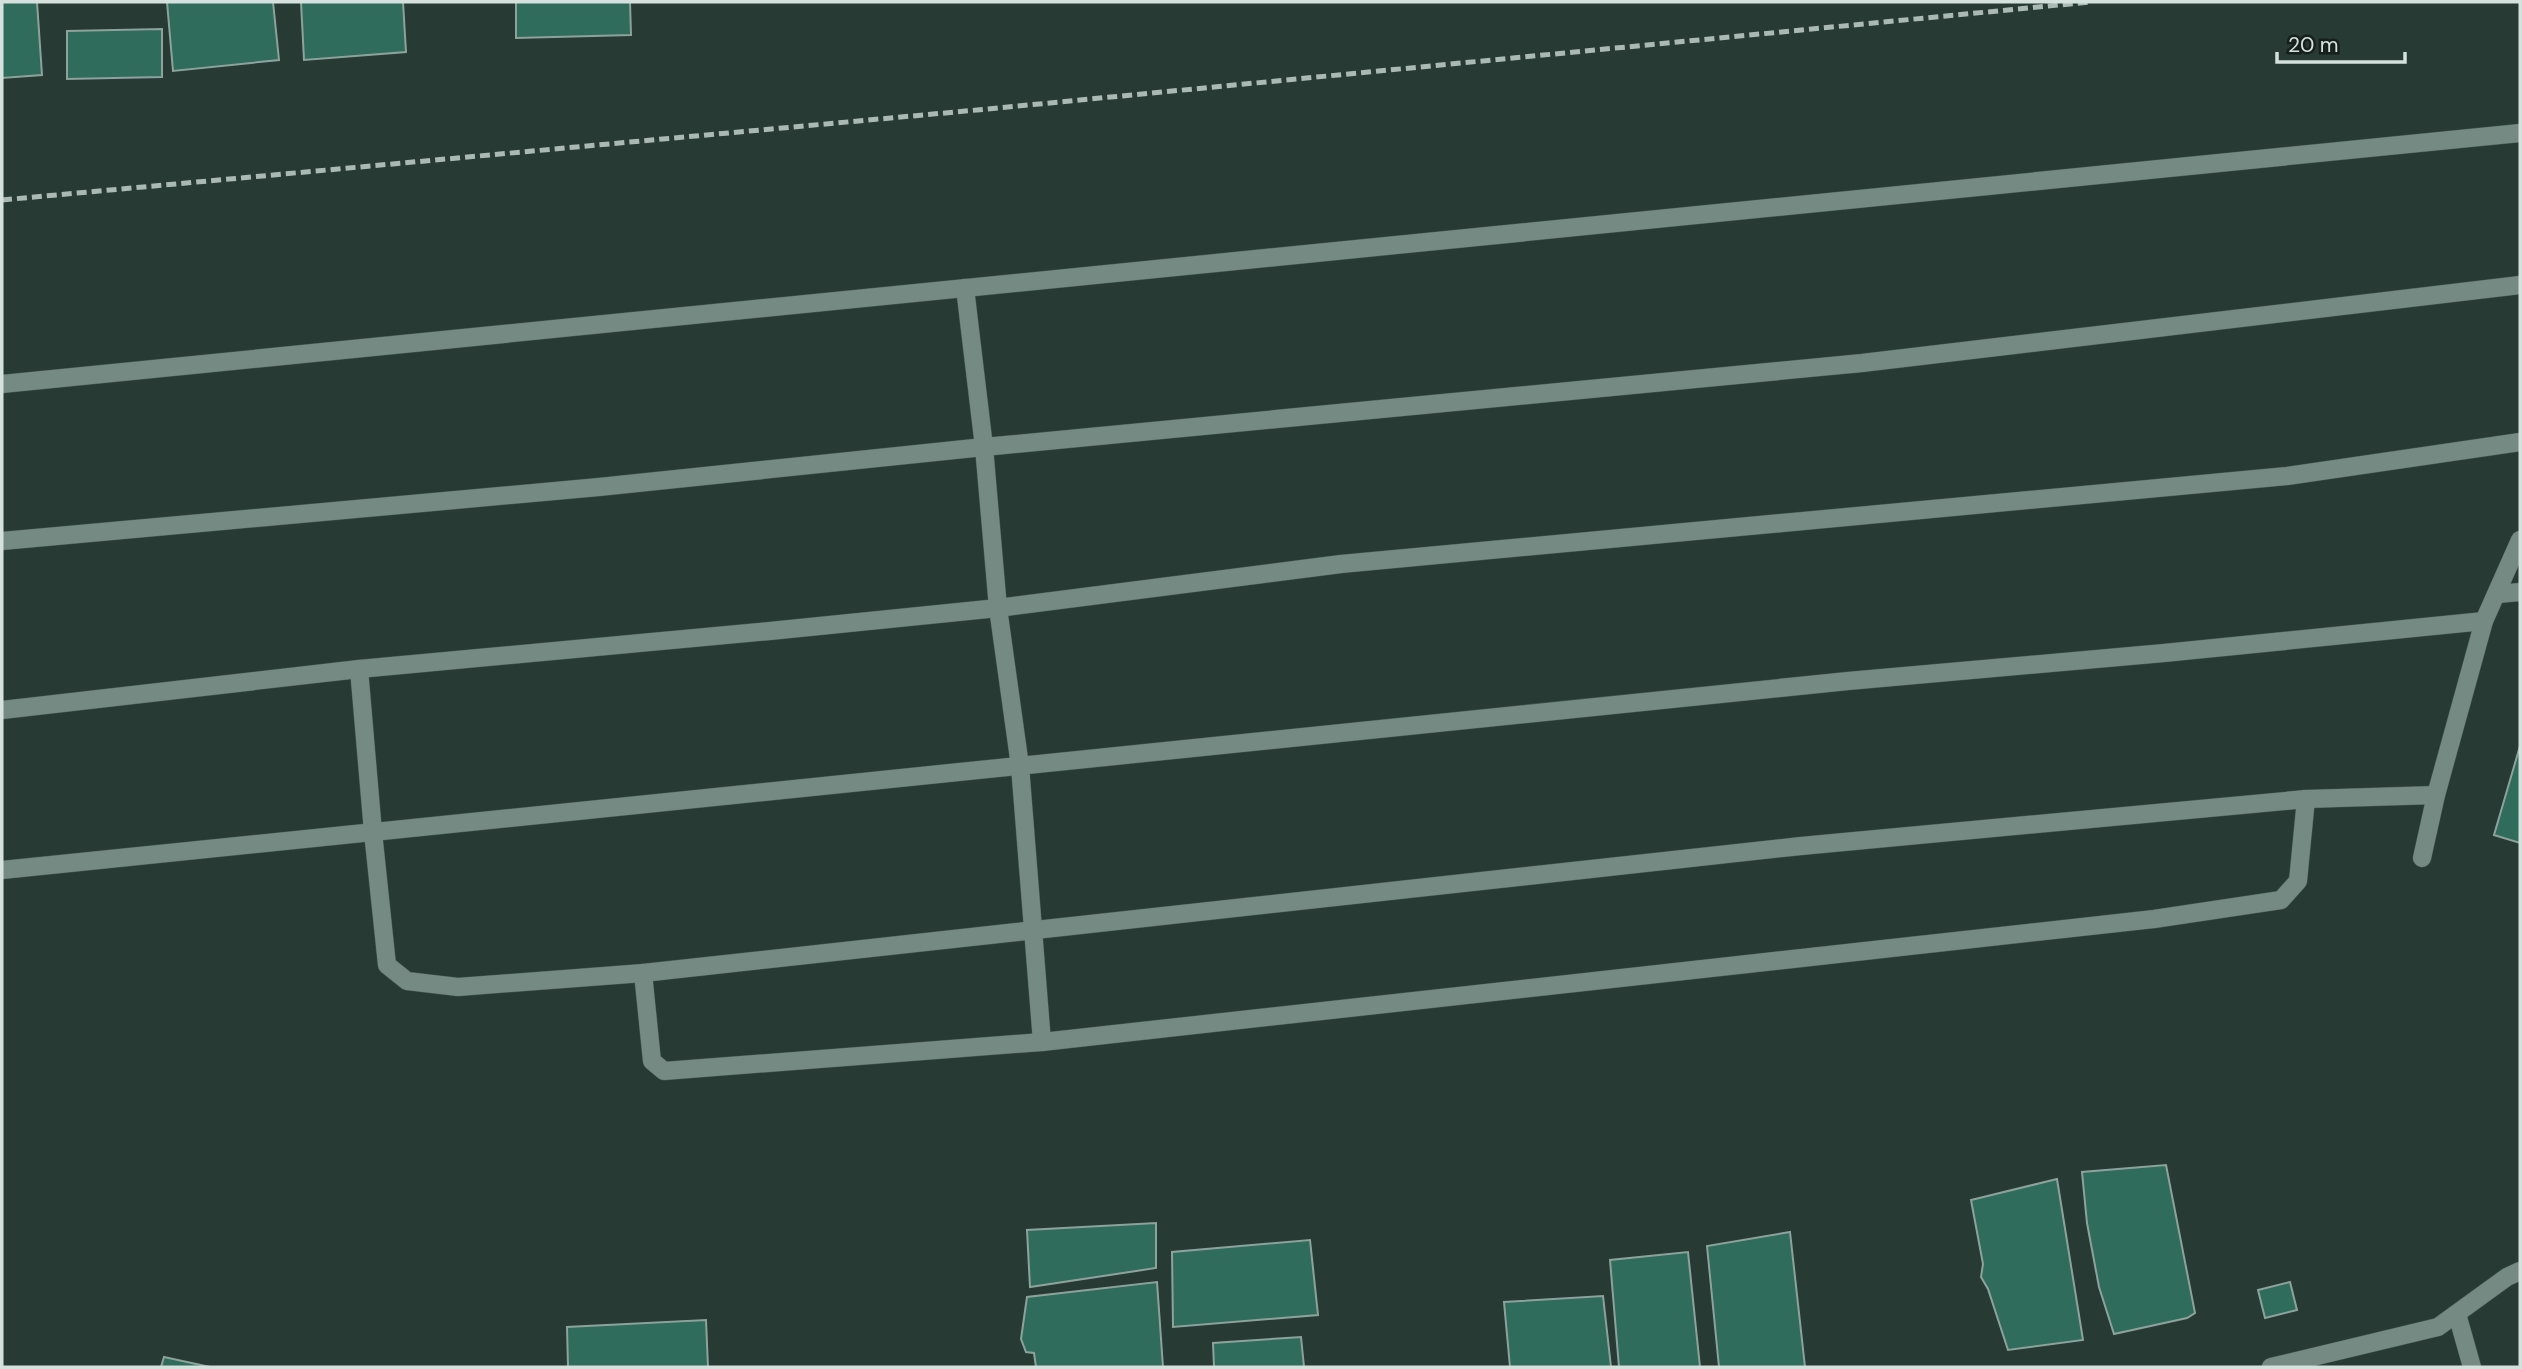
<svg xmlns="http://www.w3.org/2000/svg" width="2522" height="1369" viewBox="0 0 2522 1369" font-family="'DM Sans',sans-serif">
	<rect width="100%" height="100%" fill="#273a34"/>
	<g fill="#2f6c5b" stroke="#8da29b" stroke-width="2">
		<polygon points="2,2 37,2 42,75 2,78"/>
		<polygon points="167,2 273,2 279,60 173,71"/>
		<polygon points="301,2 403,2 406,52 304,60"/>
		<polygon points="516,2 630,2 631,35 516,38"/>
		<polygon points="162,29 162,77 67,79 67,31"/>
		<polygon points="2520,746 2520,843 2494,835"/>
		<polygon points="2166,1165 2195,1313 2187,1318 2114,1334 2099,1287 2087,1223 2082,1172"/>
		<polygon points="2057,1179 2083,1340 2008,1350 1988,1289 1981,1277 1983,1264 1971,1200"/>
		<polygon points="1156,1223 1156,1268 1030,1287 1027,1230"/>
		<polygon points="1790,1232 1805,1367 1719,1367 1707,1246"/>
		<polygon points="1310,1240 1318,1315 1173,1327 1172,1252"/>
		<polygon points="1688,1252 1700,1367 1619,1367 1610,1260"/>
		<polygon points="1157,1282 1163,1367 1036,1367 1034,1353 1026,1352 1021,1339 1027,1297"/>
		<polygon points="2290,1282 2297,1310 2265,1318 2258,1290"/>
		<polygon points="1603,1296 1611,1367 1510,1367 1504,1302"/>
		<polygon points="706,1320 708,1367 568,1367 567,1327"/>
		<polygon points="1301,1337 1304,1367 1214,1367 1213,1343"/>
		<polygon points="164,1357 210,1367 161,1367"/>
	</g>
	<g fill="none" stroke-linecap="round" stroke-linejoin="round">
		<defs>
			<g id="street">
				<polyline points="965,288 984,447 998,608 1020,766 1042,1042"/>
				<polyline points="2,384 2520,133"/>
				<polyline points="2,541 599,487 984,447 1862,363 2520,285"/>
				<polyline points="2498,594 2520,592"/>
				<polyline points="359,669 373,832 387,965 407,981 458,987 643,973 1801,846 2306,799 2436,795"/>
				<polyline points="2,710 359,669 770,631 998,608 1341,564 2287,476 2520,442"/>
				<polyline points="2422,858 2436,795 2484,621 2520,540"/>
				<polyline points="2,870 1848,681 2164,653 2484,621"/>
				<polyline points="643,973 652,1061 664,1071 1042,1042 2154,919 2281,900 2298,881 2306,799"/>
				<polyline points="2457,1314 2472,1367"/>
				<polyline points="2271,1367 2438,1327 2507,1277 2520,1271"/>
			</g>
		</defs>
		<use href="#street" stroke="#465752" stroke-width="19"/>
		<use href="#street" stroke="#758a83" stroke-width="18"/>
		<polyline stroke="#abb9b4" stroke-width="5" stroke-dasharray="10 5" stroke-linecap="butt" points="2,200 977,110 2090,2"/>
	</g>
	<rect width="2522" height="1369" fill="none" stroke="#d5e1dd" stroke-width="7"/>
	<path d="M2277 52v10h128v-10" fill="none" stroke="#d5e1dd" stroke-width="3.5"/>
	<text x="2288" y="52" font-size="21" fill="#d5e1dd" stroke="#171f1c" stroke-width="5" paint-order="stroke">20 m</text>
</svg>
